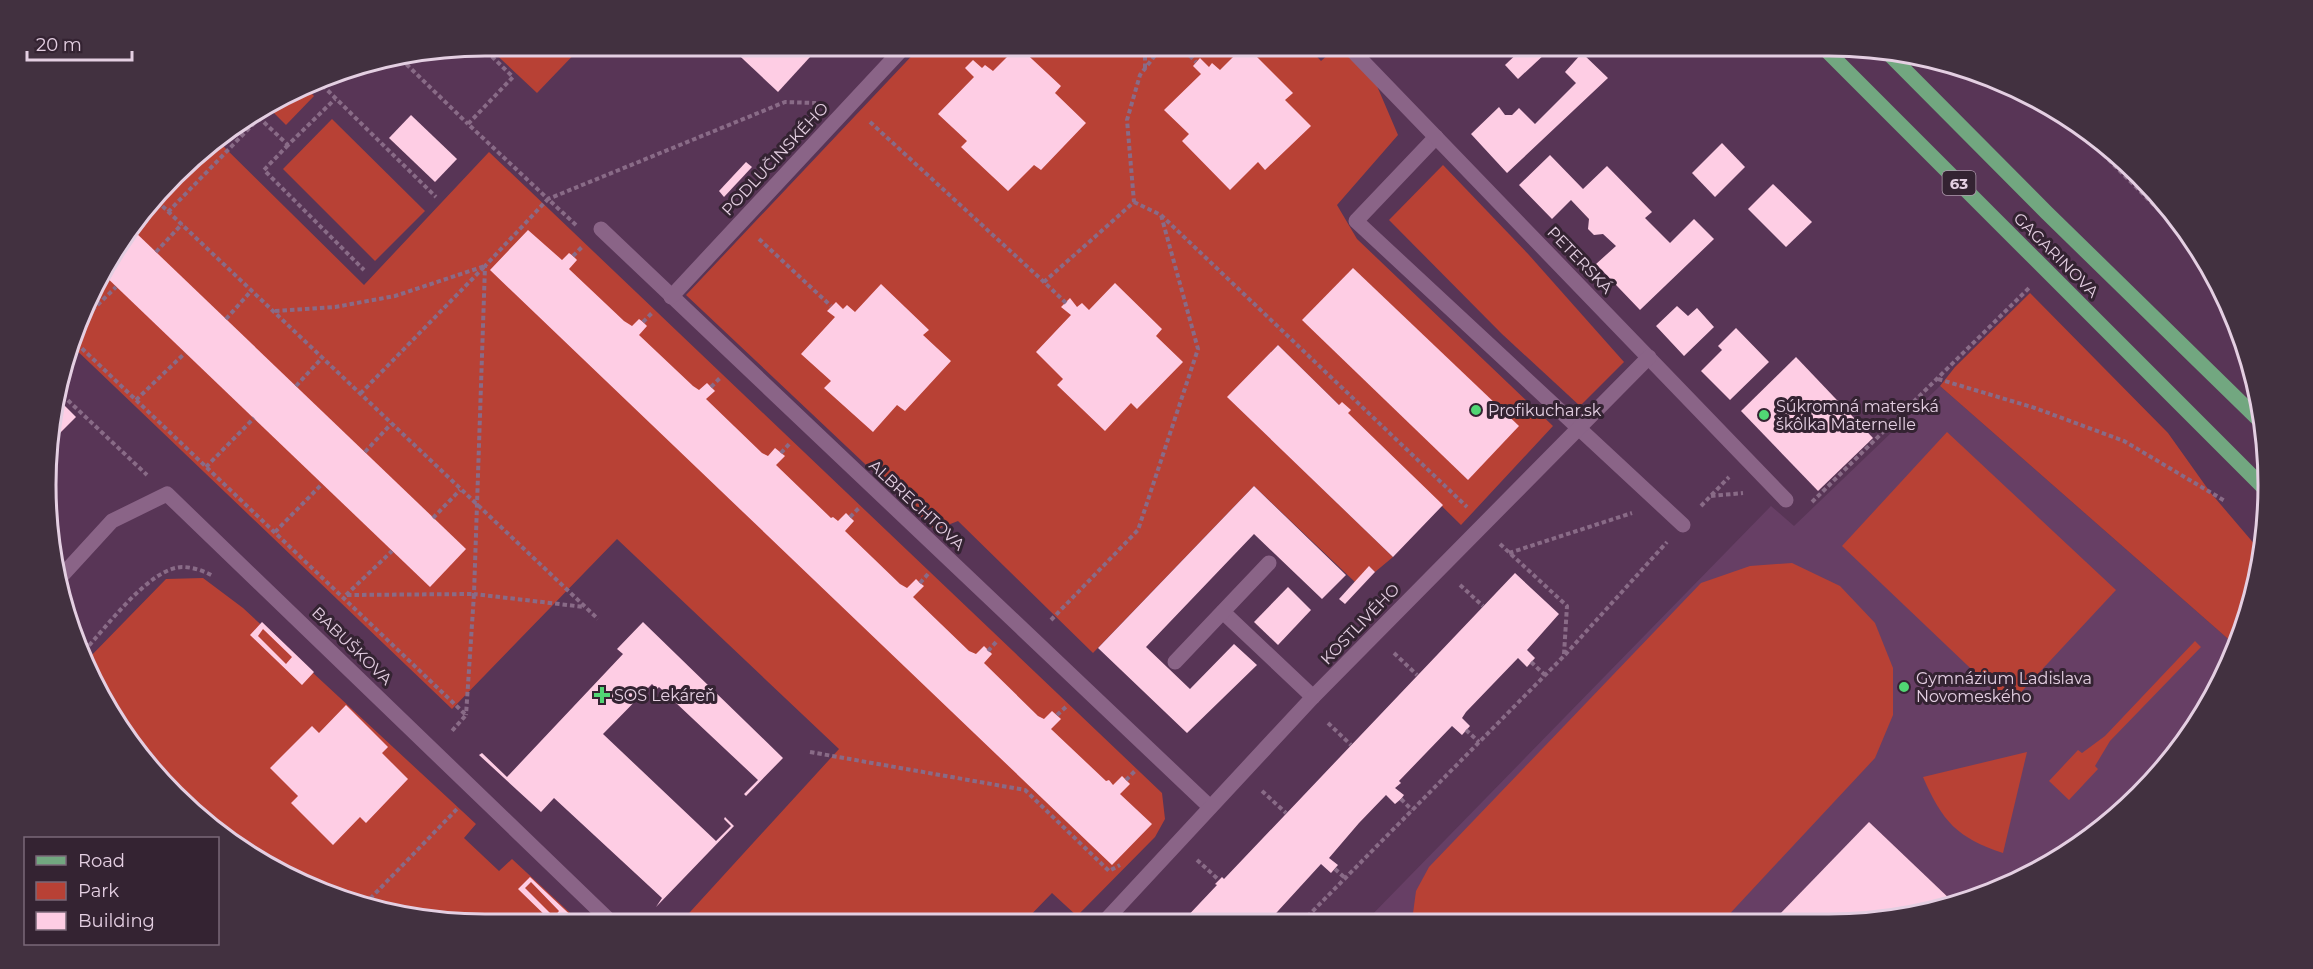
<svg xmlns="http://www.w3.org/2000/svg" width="2313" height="969" viewBox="0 0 2313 969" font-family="Montserrat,sans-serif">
	<rect width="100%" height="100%" fill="#583556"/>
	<polygon fill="#673f65" points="1940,386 2235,645 2194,728 2118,815 1997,890 1886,920 1365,922 1771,506 1794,526"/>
	<g fill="#b84135">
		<polygon points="486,45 583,45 537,93"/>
		<polygon points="922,45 1306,45 1321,61 1339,45 1377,86 1398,135 1337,205 1357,239 1553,426 1461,525 1278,345 1228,397 1393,557 1375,572 1370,567 1355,582 1254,486 1093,653 958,521 935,530 686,295"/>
		<polygon points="304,86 314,96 286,125 265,104"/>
		<polygon points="332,119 425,211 375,261 283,169"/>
		<polygon points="216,139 364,285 489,152 1162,793 1165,819 1155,837 1077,916 1052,893 1023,923 680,923 839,749 617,539 452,709 69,343 104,265 195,154"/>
		<polygon points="1443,165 1529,255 1624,362 1580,406 1502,334 1389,220"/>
		<polygon points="2030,293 2168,433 2210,492 2262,553 2245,625 2235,645 1940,386 1955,367"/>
		<polygon points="1947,432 2116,590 2009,705 1842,546"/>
		<polygon points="1792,563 1840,586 1875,623 1893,668 1893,715 1875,758 1723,921 1412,921 1416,891 1429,867 1701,583 1750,566"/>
		<polygon points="203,578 243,608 476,824 464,838 499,871 512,859 582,924 485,924 344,901 217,833 154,774 104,705 87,660 166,579"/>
		<polygon points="2195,641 2201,647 2110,741 2095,766 2098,769 2069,800 2049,781 2078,750 2082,753 2105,736"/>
		<path d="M2027 752 2003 853C1957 838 1942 821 1923 777Z"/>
	</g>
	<g fill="#fecde4" fill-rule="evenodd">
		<polygon points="728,45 821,45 778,92"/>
		<polygon points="1245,45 1293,93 1285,100 1311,126 1265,170 1258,162 1230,190 1182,141 1189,134 1164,110 1201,74 1193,66 1200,58 1209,67 1212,63 1220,70"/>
		<polygon points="1526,45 1538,45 1546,53 1518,79 1505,65"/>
		<polygon points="1018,46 1061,86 1055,93 1086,123 1041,170 1034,165 1008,191 961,147 967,141 938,114 974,77 965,68 973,60 982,68 985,65 993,71"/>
		<polygon points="1582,53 1608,78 1507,173 1471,134 1499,107 1505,115 1512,115 1519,108 1535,124 1576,83 1565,72"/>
		<polygon points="411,115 457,159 435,182 389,138"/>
		<polygon points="1722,143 1745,167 1715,197 1692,173"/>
		<polygon points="1550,155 1583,189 1607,166 1652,212 1645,218 1670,243 1694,219 1714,239 1640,310 1596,264 1616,246 1603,234 1594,235 1588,229 1589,219 1571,200 1552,219 1519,185"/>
		<polygon points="746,162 752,167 724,197 719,191"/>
		<polygon points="1773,184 1812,222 1786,247 1748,209"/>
		<polygon points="133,230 466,549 430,587 101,272"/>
		<polygon points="528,230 562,260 569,253 573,256 577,260 569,269 624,321 632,326 639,319 643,322 647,326 639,335 693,386 699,390 707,383 715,391 706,399 762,453 768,456 775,448 785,456 776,465 831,518 833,517 838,521 846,513 854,521 845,531 900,584 907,588 916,579 920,583 924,586 913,597 969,651 976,654 984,646 992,654 984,663 1038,716 1044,719 1052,711 1061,719 1051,729 1106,781 1109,780 1113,785 1122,776 1130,784 1120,794 1152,824 1112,865 490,270"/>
		<polygon points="1353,268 1519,426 1468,480 1302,320"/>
		<polygon points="1115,283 1162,329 1156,336 1183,362 1137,409 1131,403 1105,431 1057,385 1063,379 1036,352 1071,315 1061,307 1070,298 1077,307 1082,303 1089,310"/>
		<polygon points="881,284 929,330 923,335 951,361 905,411 897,405 873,432 824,388 831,381 801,354 835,317 827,311 836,302 843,309 847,305 855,312"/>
		<polygon points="1677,306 1688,316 1697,308 1714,327 1684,356 1656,326"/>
		<polygon points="1736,328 1769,362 1730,400 1701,371 1722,350 1718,346"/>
		<polygon points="1278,345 1339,405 1342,402 1351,410 1348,413 1443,505 1393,557 1227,397"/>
		<polygon points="1796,357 1873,438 1818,491 1741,411"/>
		<polygon points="56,397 76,417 49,444 49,427"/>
		<polygon points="1254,486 1346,575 1322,599 1254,534 1146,647 1190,689 1234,644 1257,665 1187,733 1098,648"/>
		<polygon points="1369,566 1375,572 1345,604 1339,599"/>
		<polygon points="1515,573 1559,614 1527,650 1535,658 1527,667 1518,658 1466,712 1462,718 1470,726 1462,735 1452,726 1399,781 1401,783 1395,788 1404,795 1401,799 1395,804 1386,795 1359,823 1329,858 1338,865 1331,873 1321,864 1268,922 1182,922 1217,885 1215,884 1222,877 1224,879"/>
		<polygon points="1288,587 1311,610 1278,645 1254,622"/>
		<path d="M262 622 314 672 302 685 250 635ZM263 629 292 657 286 664 258 636Z"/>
		<polygon points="643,622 783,758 746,796 744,794 758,780 659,687 657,689 652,684 603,734 716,841 731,826 724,819 725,817 734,826 656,907 662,898 554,798 541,812 479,755 482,753 507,777 623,654 617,649"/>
		<polygon points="346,705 388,747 382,753 408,779 366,823 360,817 333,845 291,803 298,796 270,768 312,726 319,733"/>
		<polygon points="1869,822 1953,902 1886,920 1778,920 1776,918"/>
		<path d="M530 877 580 924H554L518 889ZM531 882 559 911 554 917 525 888Z"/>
	</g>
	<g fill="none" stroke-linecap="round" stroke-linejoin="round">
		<g stroke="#896b87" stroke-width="4" stroke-dasharray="4.5 3" stroke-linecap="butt">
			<polyline points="860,45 860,55"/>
			<polyline points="1179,45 1196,62"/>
			<polyline points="481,46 513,77 468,124 548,199 785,102 816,103"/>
			<polyline points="401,59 468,124"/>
			<polyline points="1145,68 1145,45"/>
			<polyline points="317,80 436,197"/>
			<polyline points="253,112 288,145 335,99"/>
			<polyline points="2066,117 2195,246"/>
			<polyline points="870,122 1044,282"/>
			<polyline points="288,145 264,170 364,270"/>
			<polyline points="157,201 598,619"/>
			<polyline points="1134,202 1161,215 1467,507"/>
			<polyline points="168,212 259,118"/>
			<polyline points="576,225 548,199 485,266 474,594 584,607"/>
			<polyline points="759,239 831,306"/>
			<polyline points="156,252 182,224"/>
			<polyline points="573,256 582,247"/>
			<polyline points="1066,303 1044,282 1134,202 1127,120 1140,75 1163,45"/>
			<polyline points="275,311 335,307 395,296 485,266 360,394"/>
			<polyline points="226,319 252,290"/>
			<polyline points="643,322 652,313"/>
			<polyline points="76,326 116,287"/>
			<polyline points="71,338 466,715 451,732"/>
			<polyline points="1938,379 2035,408 2124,441 2225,501"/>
			<polyline points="296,386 322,358"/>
			<polyline points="711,387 720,378"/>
			<polyline points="57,390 147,475"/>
			<polyline points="136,400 185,353"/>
			<polyline points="365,452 391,424"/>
			<polyline points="781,453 791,442"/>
			<polyline points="206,467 254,418"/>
			<polyline points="1711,496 1743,493"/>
			<polyline points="1812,502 2029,288"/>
			<polyline points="1701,506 1729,477"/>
			<polyline points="850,517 859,508"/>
			<polyline points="433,518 460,490"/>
			<polyline points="275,532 322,484"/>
			<polyline points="1500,544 1567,606 1564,654"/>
			<polyline points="1509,553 1632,513"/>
			<polyline points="920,583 928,574"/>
			<polyline points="1460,585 1483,606"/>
			<polyline points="346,595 392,551"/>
			<polyline points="347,595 474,594 466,715"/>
			<polyline points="1051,620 1138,530 1198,349 1161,215"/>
			<path d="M84 651C106 628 149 568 182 567 193 567 204 571 213 576"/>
			<polyline points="988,651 997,641"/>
			<polyline points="1394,653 1417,675"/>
			<polyline points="1531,662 1545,675"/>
			<polyline points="1057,715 1068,705"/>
			<polyline points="1328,723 1351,745"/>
			<polyline points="1466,730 1479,742"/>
			<polyline points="810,752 1025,790 1109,871 1120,865"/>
			<polyline points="1126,780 1136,770"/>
			<polyline points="1262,791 1286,813"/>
			<polyline points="1401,799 1412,810"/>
			<polyline points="1197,860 1219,880"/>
			<polyline points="1335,869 1345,878"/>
			<polyline points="365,904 457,809"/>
			<polyline points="1302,922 1564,656 1667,542"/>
		</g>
		<g stroke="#8a6487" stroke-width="15">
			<polyline points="1436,137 1356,221 1683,525"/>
			<polyline points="1223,612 1313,697"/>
			<polyline points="1175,662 1269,563"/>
		</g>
		<g stroke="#8a6487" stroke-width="15">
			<polyline points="1347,45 1786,500"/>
			<polyline points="601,229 1210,807"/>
			<polyline points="671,297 906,45"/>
			<polyline points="57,581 112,521 167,494 613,924"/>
			<polyline points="1104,922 1313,697 1649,357"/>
		</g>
		<g stroke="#72a780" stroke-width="15">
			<polyline points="1821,45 2266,490"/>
			<polyline points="1890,55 2047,213 2261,422"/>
		</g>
	</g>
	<g fill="#51d674" stroke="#342332" stroke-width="2">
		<circle cx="1476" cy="410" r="6"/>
		<circle cx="1764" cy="415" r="6"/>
		<circle cx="1904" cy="687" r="6"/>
		<path d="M599 686h6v6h6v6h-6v6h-6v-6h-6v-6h6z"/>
	</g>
	<g text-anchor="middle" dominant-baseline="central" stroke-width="6" stroke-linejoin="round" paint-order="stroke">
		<rect fill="#342332" stroke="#af9bad" stroke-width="1.5" x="1942.5" y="171" width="33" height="24" rx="4.5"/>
		<g font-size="15" font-weight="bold" fill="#e4cfe2">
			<text x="1959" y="183">63</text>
		</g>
		<g font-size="16" fill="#e4cfe2" stroke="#342332">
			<text transform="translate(775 159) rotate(-47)">PODLUČINSKÉHO</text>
			<text transform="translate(2056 255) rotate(45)">GAGARINOVA</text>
			<text transform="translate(1580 260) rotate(46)">PETERSKÁ</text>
			<text transform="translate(917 505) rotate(43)">ALBRECHTOVA</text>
			<text transform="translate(1360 624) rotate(-46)">KOSTLIVÉHO</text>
			<text transform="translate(352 646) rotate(44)">BABUŠKOVA</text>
		</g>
		<g font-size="16" fill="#e4cfe2" stroke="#342332" text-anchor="start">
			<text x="1776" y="406">Súkromná materská<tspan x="1776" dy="18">škôlka Maternelle</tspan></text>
			<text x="1488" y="410">Profikuchar.sk</text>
			<text x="1916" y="678">Gymnázium Ladislava<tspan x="1916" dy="18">Novomeského</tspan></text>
			<text x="614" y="695">SOS Lekáreň</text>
		</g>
	</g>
	<path d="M0 0H2313V969H0ZM485 56H1829A429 429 0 0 1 2258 485V485A429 429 0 0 1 1829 914H485A429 429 0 0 1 56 485V485A429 429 0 0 1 485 56Z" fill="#423140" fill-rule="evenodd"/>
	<path fill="none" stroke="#e4cfe2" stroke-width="3" d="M485 56H1829A429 429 0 0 1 2258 485V485A429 429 0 0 1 1829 914H485A429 429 0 0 1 56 485V485A429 429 0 0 1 485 56Z"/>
	<rect x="24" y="837" width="195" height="108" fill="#342332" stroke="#7a6878" stroke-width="1.5"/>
	<rect x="36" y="856" width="30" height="9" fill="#72a780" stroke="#7a6878" stroke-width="1.5"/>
	<text x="78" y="867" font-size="18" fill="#e4cfe2">Road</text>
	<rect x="36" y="882" width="30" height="18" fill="#b84135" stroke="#7a6878" stroke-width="1.5"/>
	<text x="78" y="897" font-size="18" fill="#e4cfe2">Park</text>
	<rect x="36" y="912" width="30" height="18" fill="#fecde4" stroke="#7a6878" stroke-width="1.5"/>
	<text x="78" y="927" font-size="18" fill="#e4cfe2">Building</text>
	<path d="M27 51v9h105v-9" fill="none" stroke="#e4cfe2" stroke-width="3"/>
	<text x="36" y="51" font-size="18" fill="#e4cfe2" stroke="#342332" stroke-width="4.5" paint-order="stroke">20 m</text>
</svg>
